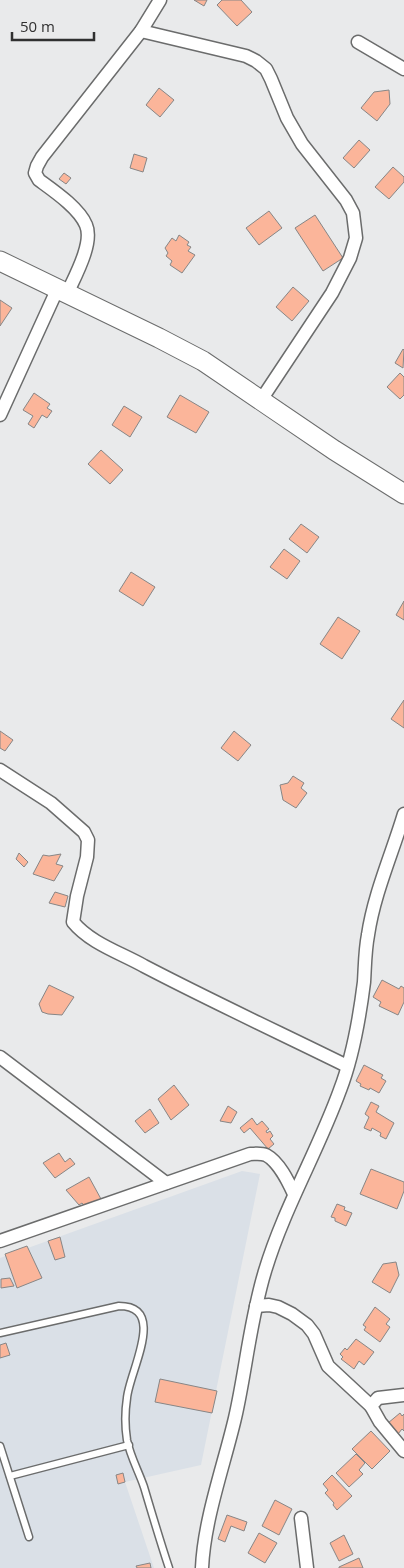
<svg xmlns="http://www.w3.org/2000/svg" width="404" height="1568" viewBox="0 0 404 1568" font-family="'Open Sans',sans-serif">
	<rect width="100%" height="100%" fill="#e9eaeb"/>
	<polygon fill="#dae0e7" points="242,1171 260,1174 201,1465 125,1482 154,1568 0,1568 0,1258"/>
	<g fill="#fbb59a" stroke="#878686">
		<polygon points="194,0 207,0 204,6"/>
		<polygon points="222,0 241,0 252,12 237,26 217,5"/>
		<polygon points="159,88 174,100 160,117 146,105"/>
		<polygon points="389,90 390,104 377,121 361,108 374,92"/>
		<polygon points="359,140 370,150 354,168 343,158"/>
		<polygon points="134,154 147,158 143,172 130,168"/>
		<polygon points="393,167 404,177 404,182 389,199 375,187"/>
		<polygon points="64,173 71,178 66,184 59,179"/>
		<polygon points="269,211 282,228 259,245 246,228"/>
		<polygon points="315,215 343,258 323,271 295,228"/>
		<polygon points="179,235 189,242 187,245 191,247 188,251 195,255 182,273 170,265 172,261 166,256 168,253 165,248 172,238 176,241"/>
		<polygon points="293,287 309,301 292,321 276,307"/>
		<polygon points="0,300 12,308 0,326"/>
		<polygon points="403,349 404,350 403,368 395,363"/>
		<polygon points="400,373 404,377 404,395 400,399 387,387"/>
		<polygon points="34,393 50,404 47,408 52,411 47,418 42,415 34,428 28,424 33,416 23,410"/>
		<polygon points="180,395 209,412 196,433 167,417"/>
		<polygon points="124,406 142,417 130,437 112,425"/>
		<polygon points="101,450 123,470 110,484 88,464"/>
		<polygon points="301,524 319,537 307,553 289,539"/>
		<polygon points="284,549 300,561 287,579 270,567"/>
		<polygon points="131,572 155,587 143,606 119,591"/>
		<polygon points="404,601 404,620 396,615"/>
		<polygon points="338,617 360,631 342,659 320,644"/>
		<polygon points="404,700 404,728 391,719"/>
		<polygon points="0,731 13,740 5,751 0,748"/>
		<polygon points="234,731 251,745 238,761 221,748"/>
		<polygon points="293,776 304,783 301,788 307,793 296,808 283,800 280,785 288,783"/>
		<polygon points="19,853 28,862 24,867 16,859"/>
		<polygon points="61,854 56,864 63,866 54,881 33,874 43,855 49,856"/>
		<polygon points="55,892 68,896 65,907 49,903"/>
		<polygon points="382,980 399,989 401,986 404,988 404,1002 398,1015 379,1006 381,1002 373,997"/>
		<polygon points="49,985 74,997 62,1015 48,1014 42,1012 39,1004"/>
		<polygon points="364,1065 383,1075 381,1078 386,1081 379,1093 370,1088 369,1090 360,1086 361,1084 356,1081"/>
		<polygon points="174,1085 189,1105 171,1120 158,1099"/>
		<polygon points="371,1102 379,1106 376,1112 394,1123 386,1139 380,1136 381,1133 372,1128 371,1131 364,1128 369,1117 365,1114"/>
		<polygon points="228,1106 237,1112 231,1123 220,1121"/>
		<polygon points="150,1109 159,1123 145,1133 135,1121"/>
		<polygon points="252,1118 257,1125 262,1121 269,1129 266,1131 267,1133 270,1131 273,1136 270,1139 274,1144 268,1149 250,1128 244,1133 240,1128"/>
		<polygon points="59,1153 65,1162 70,1158 75,1164 55,1178 43,1163"/>
		<polygon points="371,1169 404,1182 404,1191 397,1209 360,1194"/>
		<polygon points="89,1177 101,1199 88,1210 82,1203 79,1205 66,1190"/>
		<polygon points="337,1204 345,1207 344,1210 352,1213 346,1226 335,1221 335,1218 331,1217"/>
		<polygon points="60,1237 65,1257 55,1260 48,1241"/>
		<polygon points="27,1246 42,1278 17,1288 5,1254"/>
		<polygon points="396,1262 399,1275 390,1293 372,1282 383,1264"/>
		<polygon points="10,1278 14,1286 1,1288 1,1279"/>
		<polygon points="375,1307 390,1319 386,1324 390,1327 380,1342 364,1330 366,1327 363,1325"/>
		<polygon points="356,1339 374,1352 364,1365 359,1361 354,1369 341,1359 343,1357 340,1354 345,1348 347,1350"/>
		<polygon points="6,1343 10,1355 0,1358 0,1345"/>
		<polygon points="160,1379 217,1391 212,1413 155,1402"/>
		<polygon points="400,1413 402,1416 404,1414 404,1431 402,1429 398,1434 388,1423"/>
		<polygon points="371,1431 390,1451 372,1469 352,1449"/>
		<polygon points="356,1454 365,1463 359,1470 363,1474 349,1487 336,1473"/>
		<polygon points="123,1473 125,1482 118,1484 116,1475"/>
		<polygon points="332,1475 352,1496 337,1510 333,1505 334,1503 325,1493 328,1490 323,1484"/>
		<polygon points="275,1500 292,1509 279,1535 262,1526"/>
		<polygon points="227,1515 247,1522 244,1531 231,1526 225,1542 218,1539"/>
		<polygon points="259,1533 277,1543 265,1563 248,1553"/>
		<polygon points="344,1535 353,1554 339,1561 330,1543"/>
		<polygon points="359,1558 363,1568 339,1568 339,1567"/>
		<polygon points="150,1563 151,1568 137,1568 136,1566"/>
	</g>
	<g fill="none" stroke-linecap="round" stroke-linejoin="round">
		<defs>
			<g id="lane">
				<path d="M0 1333 119 1306C168 1306 129 1372 127 1398 125 1411 125 1427 127 1440 130 1456 139 1472 144 1487 152 1514 160 1541 169 1568"/>
				<polyline points="0,1446 29,1537"/>
				<polyline points="10,1476 129,1445"/>
			</g>
			<g id="street">
				<polyline points="141,31 246,56 256,61 266,69 271,79 287,118 302,144 346,200 353,213 356,238 350,258 332,293 261,400"/>
				<polyline points="358,42 404,69"/>
				<path d="M67 294C74 278 94 243 86 225 79 208 54 191 39 180L35 173 37 166 42 157 141 31 160 0"/>
				<polyline points="0,415 57,290"/>
				<path d="M0 770 51 803 84 832 88 840 87 857 77 896 73 922C90 943 121 953 144 966 211 1001 280 1033 347 1066"/>
				<polyline points="0,1057 166,1183"/>
				<path d="M0 1241 250 1154C255 1154 261 1153 266 1155 279 1162 288 1181 294 1194"/>
				<polyline points="256,1306 269,1305 278,1307 292,1314 307,1325 314,1334 328,1366 371,1406"/>
				<polyline points="404,1395 378,1398 371,1406 380,1422 404,1451"/>
				<polyline points="301,1518 307,1568"/>
				<path d="M202 1568C204 1520 224 1465 235 1418 246 1370 250 1320 265 1271 284 1208 318 1151 340 1090 352 1059 360 1014 364 982 365 966 365 950 368 935 374 894 392 854 404 814"/>
			</g>
			<polyline id="secondary" points="0,261 159,338 203,361 334,450 404,494"/>
		</defs>
		<use href="#lane" stroke="#6b6c6c" stroke-width="9"/>
		<use href="#street" stroke="#6b6c6c" stroke-width="15"/>
		<use href="#secondary" stroke="#6b6c6c" stroke-width="21"/>
		<use href="#lane" stroke="#fff" stroke-width="6"/>
		<use href="#street" stroke="#fff" stroke-width="12"/>
		<use href="#secondary" stroke="#fff" stroke-width="19"/>
	</g>
	<path d="M12 32v8h82v-8" fill="none" stroke="#303030" stroke-width="2.5"/>
	<text x="20" y="32" font-size="15" fill="#303030" stroke="#e9eaeb" stroke-width="4" paint-order="stroke">50 m</text>
</svg>
